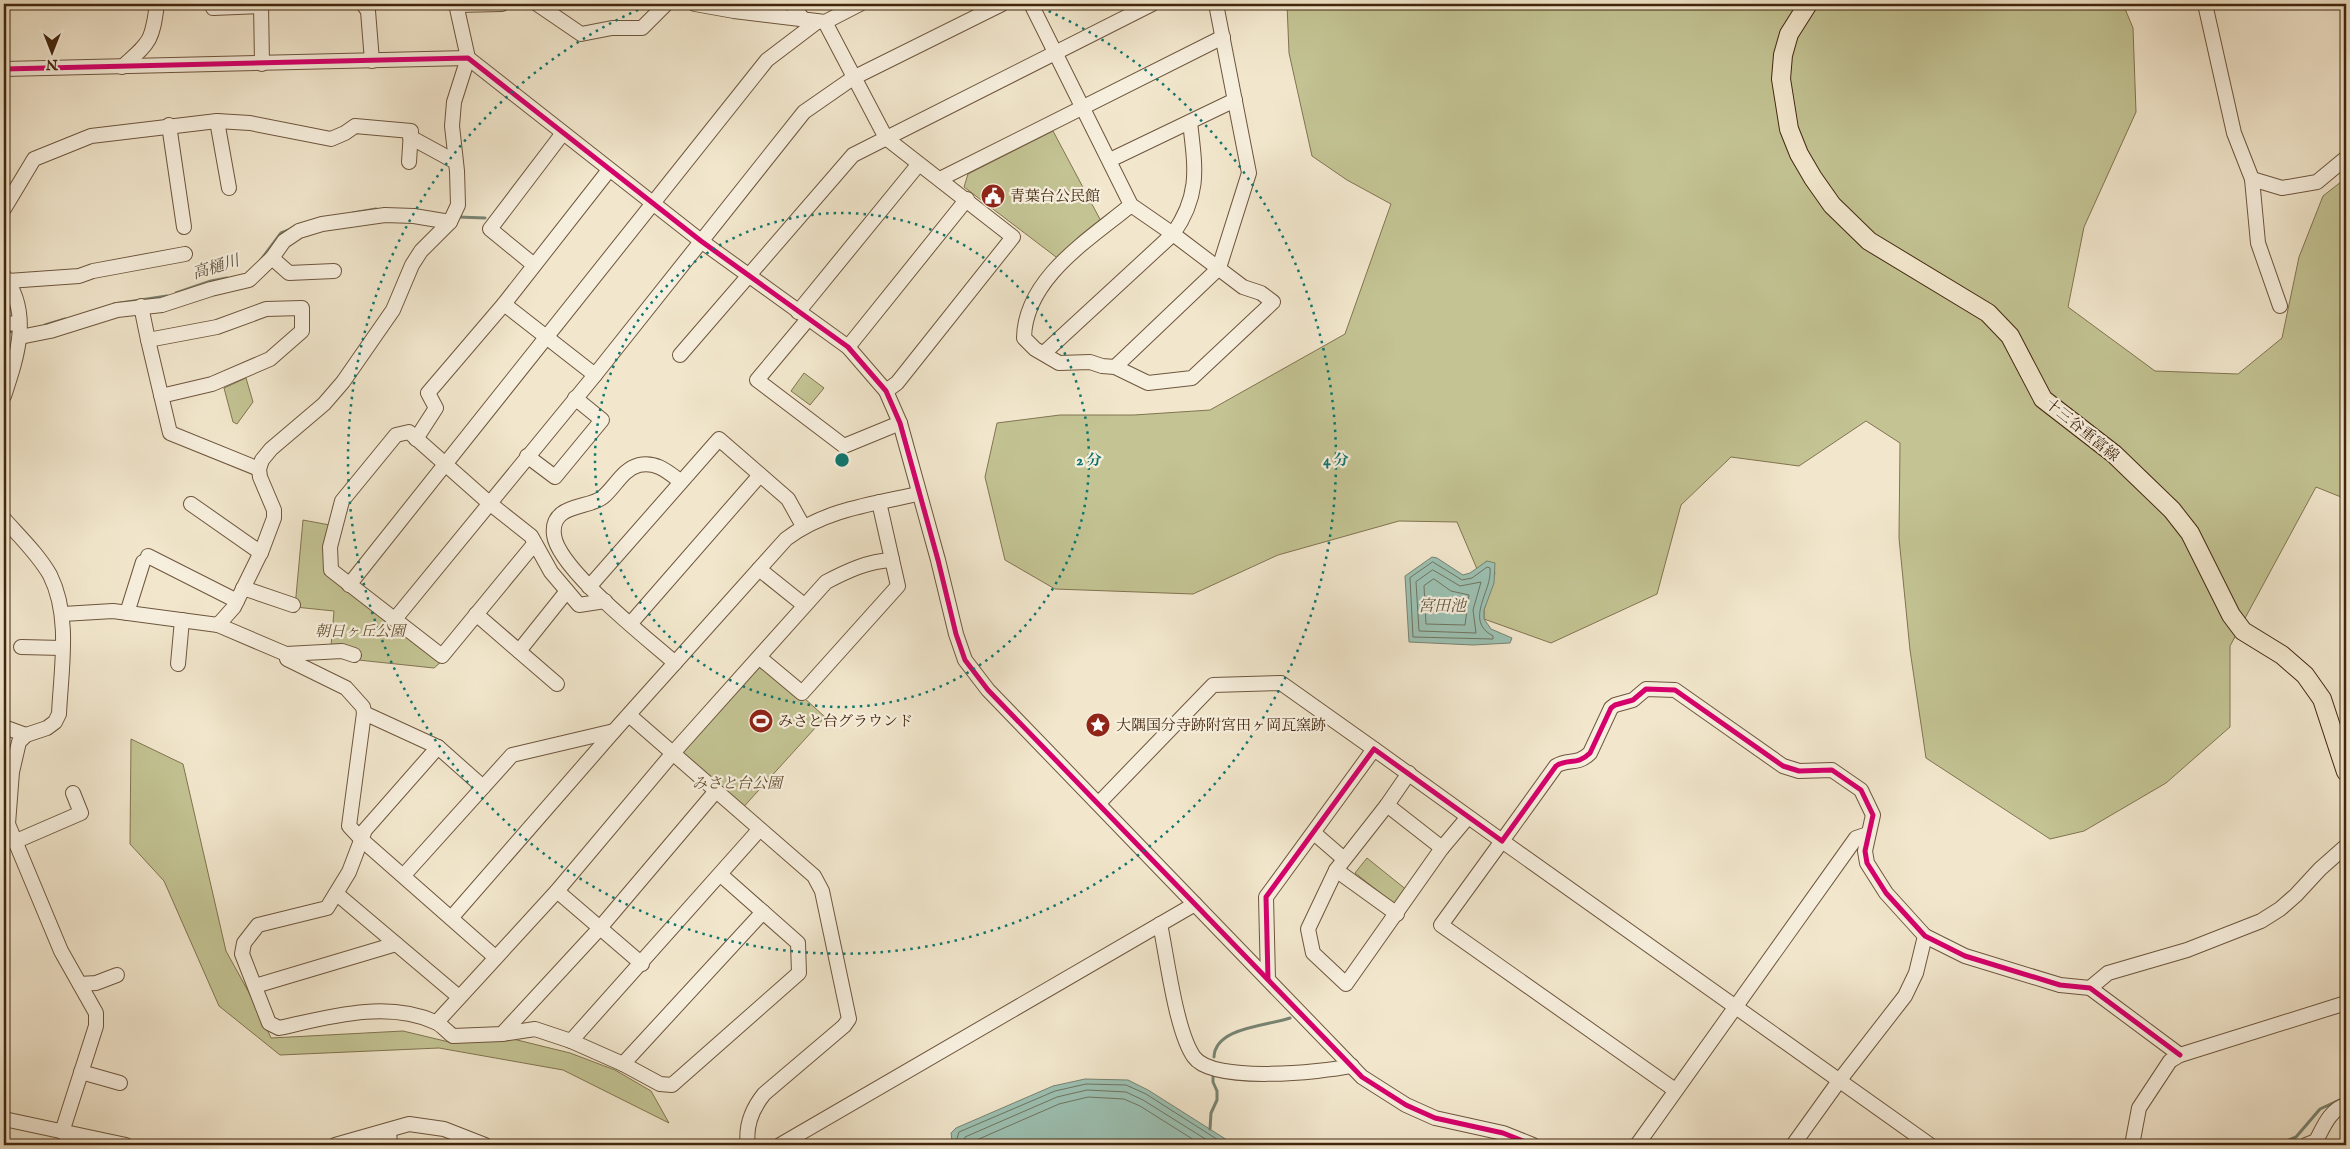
<svg xmlns="http://www.w3.org/2000/svg" width="2350" height="1149" viewBox="0 0 2350 1149" font-family="'IM FELL English','Noto Serif JP',serif">
	<rect width="100%" height="100%" fill="#f2e7cd"/>
	<filter id="stains"><feTurbulence type="fractalNoise" baseFrequency=".004" numOctaves="4"/><feColorMatrix values="0 0 0 0 .2 0 0 0 0 .09 0 0 0 0 .02 0 0 0 .5 -.17"/></filter>
	<radialGradient id="worn" r=".72"><stop offset=".6" stop-color="#630" stop-opacity="0"/><stop offset="1" stop-color="#630" stop-opacity=".3"/></radialGradient>
	<g fill="#c3c393" stroke="#827450">
		<polygon points="1287,4 2123,4 2133,28 2136,112 2084,227 2068,307 2155,371 2238,374 2282,338 2299,257 2323,196 2346,178 2346,499 2316,487 2230,646 2230,727 2166,783 2084,831 2050,839 1926,758 1910,650 1899,538 1900,443 1866,421 1799,466 1731,457 1681,505 1657,594 1551,643 1484,619 1484,610 1495,573 1487,561 1477,569 1457,522 1399,521 1278,555 1193,594 1055,589 1005,560 985,477 997,423 1060,415 1134,415 1210,410 1345,334 1391,204 1347,180 1312,156 1289,53"/>
		<polygon points="1053,131 1102,223 1060,260 964,187 968,174"/>
		<polygon points="804,373 824,388 810,405 791,391"/>
		<polygon points="246,378 253,402 237,424 233,422 224,388"/>
		<polygon points="303,520 335,526 331,570 441,662 434,668 330,657 334,611 295,607"/>
		<polygon points="760,658 825,717 739,812 673,753"/>
		<polygon points="131,739 183,764 226,951 258,1009 271,1038 403,1031 449,1042 509,1038 570,1053 615,1070 651,1091 669,1123 563,1070 439,1048 280,1055 219,1006 164,881 130,844"/>
		<polygon points="1367,858 1408,891 1396,905 1355,873"/>
	</g>
	<g fill="#9cc1b3" stroke="#788371">
		<polygon points="1432,557 1437,558 1463,575 1470,573 1487,561 1495,563 1494,583 1484,610 1484,619 1491,629 1512,638 1510,643 1473,645 1409,642 1405,576"/>
		<polygon points="1085,1079 1128,1080 1148,1090 1235,1145 947,1145 952,1141 951,1133 956,1128 1053,1086"/>
	</g>
	<g fill="none" stroke-linecap="round" stroke-linejoin="round">
		<g stroke="#6f7460" stroke-width="1">
			<path d="M1433 562 1462 580 1472 578 1487 567 1490 568C1493 591 1463 620 1493 636V639L1413 637 1410 578Z"/>
			<polygon points="1433,570 1460,586 1481,582 1473,610 1476,633 1419,631 1416,582"/>
			<polygon points="1434,579 1451,591 1469,595 1465,625 1426,624 1424,586"/>
			<polyline points="955,1145 959,1132 1055,1091 1086,1084 1126,1085 1146,1094 1226,1145"/>
			<polyline points="963,1145 965,1137 1057,1097 1087,1090 1126,1092 1143,1100 1215,1145"/>
			<polyline points="970,1145 972,1142 1059,1104 1088,1097 1124,1099 1140,1106 1202,1145"/>
		</g>
		<g stroke="#788371" stroke-width="3">
			<polyline points="353,213 376,209"/>
			<polyline points="458,217 485,218"/>
			<polyline points="260,261 281,233 289,230"/>
			<polyline points="176,293 211,281 227,278"/>
			<polyline points="114,304 167,296"/>
			<polyline points="45,325 65,319"/>
			<polyline points="4,333 15,331"/>
			<path d="M1214 1057C1215 1027 1267 1026 1290 1018"/>
			<polyline points="1210,1129 1211,1113 1217,1100 1217,1091 1213,1082 1213,1076"/>
			<polyline points="2276,1145 2296,1137 2320,1109 2346,1097"/>
		</g>
		<defs>
			<g id="minor">
				<polyline points="261,4 262,64"/>
				<polyline points="363,4 368,11 372,61"/>
				<polyline points="537,4 581,34 612,28 642,28 666,4"/>
				<polyline points="695,4 734,11 825,22 860,4"/>
				<polyline points="792,4 805,22"/>
				<path d="M1031 4 1131 205 1173 234 1243 287 1261 293 1273 302 1192 378 1148 383 1115 367 1102 366 1090 362 1059 363 1035 349 1024 338C1025 278 1090 239 1131 205"/>
				<polyline points="2205,4 2234,133 2252,179 2282,188 2317,182 2346,158"/>
				<polyline points="456,5 502,4"/>
				<polyline points="213,8 261,6"/>
				<polyline points="825,22 886,138 1013,237 897,383 886,391"/>
				<path d="M122 67C150 42 152 42 157 4"/>
				<polyline points="4,69 468,58 701,241 848,347 886,391 900,423 938,560 956,634 965,660 988,690 1362,1077 1406,1105 1435,1118 1503,1133 1533,1145"/>
				<polyline points="217,121 229,188"/>
				<polyline points="169,125 184,227"/>
				<polyline points="410,137 454,161"/>
				<polyline points="1110,160 1235,100"/>
				<polyline points="940,179 1223,37"/>
				<polyline points="2252,179 2258,243 2280,306"/>
				<polyline points="4,209 34,159 91,136 217,121 250,123 331,139 345,133 355,126 411,131 409,162"/>
				<polyline points="272,258 289,273 334,271"/>
				<polyline points="534,265 490,229 563,133"/>
				<path d="M4 276C32 313 17 357 4 396"/>
				<polyline points="8,281 79,276 93,271 185,254"/>
				<polyline points="504,304 595,375"/>
				<polyline points="141,306 148,340"/>
				<polyline points="798,312 918,165"/>
				<polyline points="808,319 757,380 844,446 900,423"/>
				<polyline points="4,324 19,323"/>
				<polyline points="20,337 50,331 117,310 162,305 211,289 249,280 272,258 284,241 299,231 322,224 385,215 414,216 450,222"/>
				<polyline points="848,347 967,199"/>
				<path d="M1044 353 1173 234C1201 194 1195 167 1190 122"/>
				<polyline points="680,355 853,155 1152,4"/>
				<polyline points="1115,367 1219,268 1249,173 1216,4"/>
				<polyline points="161,396 212,384 270,359 302,331 302,308 266,309 217,327 148,340 170,433 259,469"/>
				<polyline points="416,439 436,408 428,393 504,304 609,170"/>
				<polyline points="527,456 555,477 602,420 575,398"/>
				<polyline points="191,504 261,553"/>
				<path d="M4 519C20 537 38 554 50 575 71 617 61 669 59 714L55 722 47 728 26 735 19 742 12 772 8 824 61 951 96 1013V1026L62 1132"/>
				<polyline points="535,543 442,656 331,570 330,547 342,501 396,435 409,432 488,502 531,536 551,572 579,605 605,601"/>
				<polyline points="148,556 237,601"/>
				<polyline points="759,569 804,605"/>
				<polyline points="349,585 767,60 817,22"/>
				<polyline points="589,587 719,439 788,499 803,526"/>
				<polyline points="243,588 293,605"/>
				<polyline points="127,613 143,562"/>
				<polyline points="63,614 113,611 218,625 234,607 262,550 274,518 274,510 260,477 259,469 262,460 271,449 324,404 343,382 393,310 412,265 421,251 450,222 458,205 457,171 452,126 454,102 468,58 456,4"/>
				<polyline points="476,614 557,684"/>
				<polyline points="395,619 595,375 804,112 853,78 1002,4"/>
				<polyline points="631,623 760,475"/>
				<polyline points="218,625 286,654 287,659 346,688 363,707 364,713"/>
				<polyline points="21,647 62,648"/>
				<polyline points="519,651 567,591"/>
				<polyline points="286,654 342,651 354,655"/>
				<polyline points="760,658 802,693 898,586 879,502"/>
				<path d="M675 663C647 638 558 569 554 535 550 503 589 509 603 497 615 487 623 469 639 465 656 461 668 472 680 481"/>
				<polyline points="178,664 182,620"/>
				<path d="M629 715 814 876 822 891 849 1019 844 1026 764 1094C752 1109 745 1125 748 1145"/>
				<polyline points="4,727 26,735"/>
				<path d="M438 747 365 830 349 872 327 908 258 925 244 943 242 954 269 1023 279 1028C329 1017 386 1000 435 1022 441 1024 447 1032 453 1036L502 1034 535 1029 571 1041 623 1064 660 1084 672 1085 799 973 798 943 721 875"/>
				<polyline points="1409,773 1387,805 1336,870 1308,929 1313,953 1346,984 1442,848 1468,817"/>
				<polyline points="483,787 438,747 364,713 349,826 362,840 495,957"/>
				<polyline points="1099,803 1213,685 1281,683 1374,749"/>
				<polyline points="1387,805 1442,848"/>
				<polyline points="1314,833 1344,859"/>
				<polyline points="7,840 14,842 81,813 73,793"/>
				<polyline points="1336,870 1397,914"/>
				<polyline points="404,875 512,755 614,731"/>
				<polyline points="557,891 642,964"/>
				<polyline points="337,894 459,997"/>
				<path d="M452 917 614 731 786 539C824 510 872 504 918 494"/>
				<path d="M1160 924C1167 957 1176 1032 1194 1057 1213 1084 1321 1072 1352 1066"/>
				<path d="M1268 979 1266 897 1374 749 1502 841 1556 766C1568 758 1577 766 1590 753L1611 708 1615 705 1633 700 1646 689 1675 690 1783 766 1799 771 1832 770 1861 790 1873 815 1865 851 1867 863 1886 893 1925 936 1965 956 2060 985 2090 988 2180 1055"/>
				<polyline points="80,984 96,983 117,975"/>
				<polyline points="255,986 396,944"/>
				<polyline points="2090,988 2108,973 2187,950 2261,921 2280,909 2296,895 2320,869 2346,846"/>
				<path d="M437 1022 557 891 673 753 826 582C847 571 868 561 892 560"/>
				<polyline points="502,1034 599,929 716,791"/>
				<polyline points="571,1041 759,830"/>
				<polyline points="623,1064 763,912"/>
				<polyline points="81,1072 120,1083"/>
				<polyline points="1675,1090 1441,925 1502,841 1930,1145"/>
				<polyline points="4,1119 126,1145"/>
				<polyline points="389,1130 390,1145"/>
				<polyline points="335,1145 409,1124 444,1129 485,1145"/>
				<polyline points="780,1145 1195,904"/>
				<polyline points="1637,1145 1856,838 1868,834"/>
				<polyline points="1793,1145 1839,1081 1905,996 1916,973 1925,936"/>
				<polyline points="2132,1145 2139,1108 2170,1061 2180,1055 2346,1003"/>
				<path d="M2306 1145 2316 1141C2323 1128 2330 1109 2346 1105"/>
			</g>
			<polyline id="major" points="1808,4 1789,34 1783,55 1781,79 1789,129 1799,154 1813,178 1832,205 1869,241 1988,313 2010,336 2043,399 2114,454 2172,510 2190,533 2231,615 2243,631 2282,655 2305,675 2322,699 2346,772"/>
		</defs>
		<use href="#minor" stroke="#6e563d" stroke-width="16"/>
		<use href="#major" stroke="#42260d" stroke-width="20"/>
		<use href="#minor" stroke="#f7efde" stroke-width="14"/>
		<use href="#major" stroke="#f2e7cd" stroke-width="18"/>
		<defs>
			<g id="cycleway">
				<polyline points="4,69 468,58 701,241 848,347 886,391 900,423 938,560 956,634 965,660 988,690 1362,1077 1406,1105 1435,1118 1503,1133 1533,1145"/>
				<path d="M1268 979 1266 897 1374 749 1502 841 1556 766C1568 758 1577 766 1590 753L1611 708 1615 705 1633 700 1646 689 1675 690 1783 766 1799 771 1832 770 1861 790 1873 815 1865 851 1867 863 1886 893 1925 936 1965 956 2060 985 2090 988 2180 1055"/>
			</g>
		</defs>
		<use href="#cycleway" stroke="#f7efde" stroke-width="8"/>
		<use href="#cycleway" stroke="#d6006c" stroke-width="5"/>
	</g>
	<g fill="none" stroke="#0f766e" stroke-width="2.5" stroke-dasharray="2.5 5">
		<circle cx="842" cy="460" r="247"/>
		<path d="M1035 5A494 494 0 1 1 649 5"/>
	</g>
	<defs>
		<symbol id="civic-disc" viewBox="-11 -11 22 22"><circle r="9.5" fill="#8f2418" stroke="#f7efde"/><path d="M-.6-6.5H3V-4.5H.6V-3L4-1V1h2V6H-6V1h2V-1L-.6-3ZM-1.2 2.5V6h2.4V2.5Z" fill="#fff"/></symbol>
		<symbol id="stadium-disc" viewBox="-11 -11 22 22"><circle r="9.5" fill="#8f2418" stroke="#f7efde"/><path d="M0-5a6.5 5 0 1 0 0 10a6.5 5 0 1 0 0-10ZM-3.5-1.8h7v3.6h-7Z" fill="#fff"/></symbol>
		<symbol id="sight-disc" viewBox="-11 -11 22 22"><circle r="9.5" fill="#8f2418" stroke="#f7efde"/><path d="M0-6L1.8-2.2L6-1.7L2.9 1.2L3.7 5.4L0 3.3L-3.7 5.4L-2.9 1.2L-6-1.7L-1.8-2.2Z" fill="#fff"/></symbol>
	</defs>
	<g fill-rule="evenodd">
		<use href="#civic-disc" x="979" y="182" width="28" height="28"/>
		<use href="#stadium-disc" x="747" y="707" width="28" height="28"/>
		<use href="#sight-disc" x="1084" y="711" width="28" height="28"/>
	</g>
	<g text-anchor="middle" dominant-baseline="central" stroke-width="4.5" stroke-linejoin="round" paint-order="stroke">
		<g font-size="15" fill="#42260d" stroke="#f7efde" text-anchor="start">
			<text x="1010" y="196">青葉台公民館</text>
			<text x="778" y="721">みさと台グラウンド</text>
			<text x="1116" y="725">大隅国分寺跡附宮田ヶ岡瓦窯跡</text>
		</g>
		<g font-size="15" fill="#42260d" stroke="#f7efde">
			<text transform="translate(2082 430) rotate(39)">十三谷重富線</text>
		</g>
		<g font-size="15" font-style="italic" fill="#624d2e" stroke="#f7efde">
			<text x="360" y="631">朝日ヶ丘公園</text>
			<text x="737" y="783">みさと台公園</text>
		</g>
		<g font-size="16" font-style="italic" fill="#5d543f" stroke="#f7efde">
			<text transform="translate(216 268) rotate(-17)">高樋川</text>
			<text x="1442" y="607">宮田池</text>
		</g>
	</g>
	<circle cx="842" cy="460" r="8" fill="#0f766e" stroke="#f7efde" stroke-width="2.5"/>
	<g font-size="15" text-anchor="middle" font-weight="bold" fill="#0f766e" stroke="#f7efde" stroke-width="4.5" stroke-linejoin="round" paint-order="stroke">
		<text x="1089" y="465">2 分</text>
		<text x="1336" y="465">4 分</text>
	</g>
	<rect width="2350" height="1149" fill="none" stroke="#f2e7cd" stroke-width="20"/>
	<rect x="5" y="5" width="2340" height="1139" fill="none" stroke="#42260d" stroke-width="2.5"/>
	<rect x="10" y="10" width="2330" height="1129" fill="none" stroke="#42260d"/>
	<g transform="translate(52 52) rotate(180)" stroke="#f7efde" stroke-width="4" paint-order="stroke">
	<path d="M0-4L9 19L0 12L-9 19Z" fill="#42260d"/>
	<text y="-8" font-size="14" font-weight="bold" text-anchor="middle" fill="#42260d">N</text>
	</g>
	<rect width="100%" height="100%" filter="url(#stains)"/>
	<rect width="100%" height="100%" fill="url(#worn)"/>
</svg>
